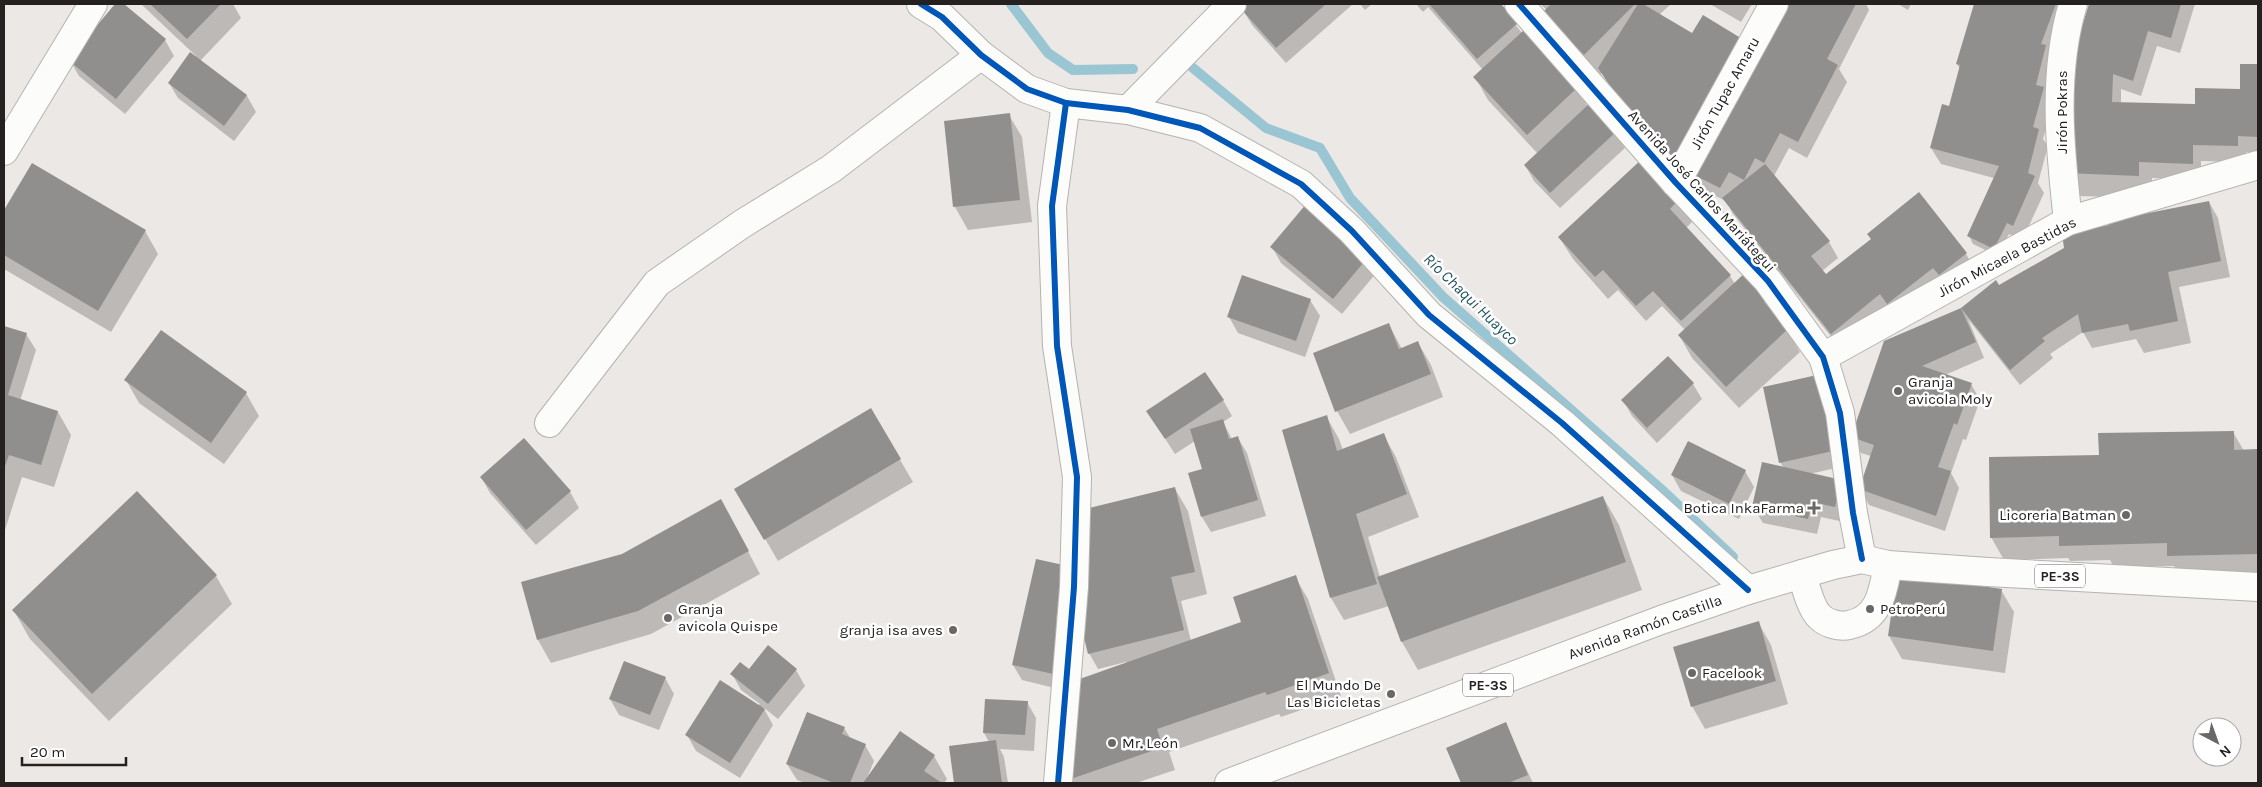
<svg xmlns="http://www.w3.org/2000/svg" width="2262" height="787" viewBox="0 0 2262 787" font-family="Karla,sans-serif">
	<rect width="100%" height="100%" fill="#ebe8e5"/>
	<g fill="#0003">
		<polygon points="116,4 122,4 165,40 174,56 125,114 79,76 70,60"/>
		<polygon points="141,4 233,4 241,18 200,61 247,96 256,112 234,141 178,98 169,83 196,56"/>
		<polygon points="1250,4 1353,4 1286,63 1252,25 1243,10"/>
		<polygon points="1360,4 1372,4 1365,10"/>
		<polygon points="1416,4 1499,4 1522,33 1577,88 1588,107 1616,132 1625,148 1560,208 1534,181 1525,165 1538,154 1488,100 1475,77 1483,70 1428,7 1423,12"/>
		<polygon points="1540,4 1671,4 1659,15 1691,34 1743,40 1779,4 1866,4 1869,10 1839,69 1847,82 1807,158 1789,148 1774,176 1829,242 1838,258 1822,271 1826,276 1966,254 1975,269 1841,349 1733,214 1726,201 1703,190 1694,174 1603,72 1598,77 1557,36 1547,10"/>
		<polygon points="1710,4 1752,4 1741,22"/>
		<polygon points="1898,4 1911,4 1908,10"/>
		<polygon points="1975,4 2077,4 2053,66 2046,93 2053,104 2043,139 2048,146 2038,183 2044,193 2022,241 2009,234 1998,256 1973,244 1969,236 1994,178 1941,164 1931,148 1950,107 1960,69 1957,64"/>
		<polygon points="2090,4 2195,4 2180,53 2157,46 2141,96 2121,89 2121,103 2196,106 2241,90 2242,65 2258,65 2258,152 2246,152 2246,162 2201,161 2201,179 2152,178 2152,198 2079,196 2066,173 2071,67"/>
		<polygon points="1009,115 1022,137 1032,222 968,230 955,207 945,122"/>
		<polygon points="32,164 145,231 158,254 111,332 4,269 4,213"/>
		<polygon points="1679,199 1692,222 1686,228 1730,276 1735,284 1746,274 1787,330 1800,352 1739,408 1692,358 1679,335 1685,330 1662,306 1646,321 1618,290 1608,299 1573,259 1559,237"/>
		<polygon points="2209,202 2218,218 2230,277 2179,287 2191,343 2144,353 2136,339 2092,348 2083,332 2050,354 2053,358 2020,385 1968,319 1984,358 1945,375 1971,384 1980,400 1966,440 1963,439 1951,473 1959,488 1945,531 1869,505 1860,489 1871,456 1861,453 1852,437 1961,310 1995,282 1999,287 2108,227"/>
		<polygon points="1307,205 1377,272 1342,314 1281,263 1272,247"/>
		<polygon points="1310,300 1320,316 1305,357 1238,333 1229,317"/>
		<polygon points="1389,325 1402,349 1418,343 1431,365 1443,397 1350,434 1337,411"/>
		<polygon points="4,327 26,334 36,350 20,401 58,412 71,435 54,487 22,477 4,533"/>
		<polygon points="161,332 246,393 259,416 224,464 139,403 126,380"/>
		<polygon points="1816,376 1841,467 1809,474 1841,481 1844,522 1821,517 1817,534 1763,523 1753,507 1784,468 1780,462"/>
		<polygon points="1693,384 1702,399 1657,443 1632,416 1623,400"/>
		<polygon points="1223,400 1232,416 1223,422 1232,439 1238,438 1247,453 1266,516 1211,532 1202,517 1204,469 1195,441 1175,454 1148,412"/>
		<polygon points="871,410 913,482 778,561 736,489"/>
		<polygon points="1326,416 1339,439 1343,450 1383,434 1396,457 1419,517 1368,537 1380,577 1603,497 1619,525 1642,590 1418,670 1402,642 1389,606 1344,620 1331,598"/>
		<polygon points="2233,432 2244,451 2258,451 2258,576 2181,578 2174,566 2114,567 2110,560 2070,561 2068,558 2004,560 1991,537 2099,456"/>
		<polygon points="524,439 570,492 579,508 536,545 490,493 481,477"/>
		<polygon points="1745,471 1754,487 1739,519 1681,491 1672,475"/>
		<polygon points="1175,489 1188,511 1207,594 1181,601 1191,641 1243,623 1295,577 1308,599 1341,696 1281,717 1279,714 1169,752 1175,770 1136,783 1071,783 1063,769 1127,664 1126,662 1098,669 1089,653 1092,548"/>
		<polygon points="733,523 760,574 651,634 551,663 538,640 523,583"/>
		<polygon points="1037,560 1079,640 1067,691 1022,680 1013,665"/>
		<polygon points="1898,575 2001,590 2014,612 2005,673 1902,659 1889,636"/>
		<polygon points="216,576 232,604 109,721 30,639 14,611"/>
		<polygon points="1758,622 1771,645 1788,704 1705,729 1692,706"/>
		<polygon points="796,670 805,686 778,719 763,707 773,725 740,778 696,751 687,735 760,704 741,690 732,674 749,671"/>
		<polygon points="665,678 674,694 659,730 619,715 610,699"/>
		<polygon points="1027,702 1036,718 1034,751 1000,749 1004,757 1008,783 955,783 950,747 989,742 984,733"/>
		<polygon points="1505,724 1533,783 1462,783 1448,749"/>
		<polygon points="844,728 851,739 865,745 874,761 867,778 934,756 947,779 944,783 805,783 797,780 787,764"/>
	</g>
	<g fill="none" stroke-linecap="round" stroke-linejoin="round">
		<g stroke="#9ac6d3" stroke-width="10">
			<polyline points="1011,4 1048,53 1073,70 1133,69"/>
			<polyline points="1193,68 1266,128 1320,148 1350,198 1443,297 1662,490 1733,557"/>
		</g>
	</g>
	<g fill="#918f8e">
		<polygon points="115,4 124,4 166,39 116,99 68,60"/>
		<polygon points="150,4 221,4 187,39"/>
		<polygon points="1248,4 1326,4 1276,48 1241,9"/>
		<polygon points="1429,4 1501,4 1518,23 1477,59"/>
		<polygon points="1549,4 1635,4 1584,55 1542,13 1550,5"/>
		<polygon points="1638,4 1643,4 1692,33 1703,15 1744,40 1670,167 1636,125 1598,68"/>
		<polygon points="1778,4 1856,4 1827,59 1838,65 1798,142 1780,133 1764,163 1755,158 1744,180 1729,172 1720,188 1692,174"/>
		<polygon points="1974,4 2056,4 2041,44 2046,45 2036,85 2044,87 2033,127 2039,129 2028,173 2035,176 2013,226 2007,223 1994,249 1967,236 1999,166 1930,148 1942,104 1949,106 1960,65 1956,64"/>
		<polygon points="2089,4 2181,4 2171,38 2148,31 2133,81 2113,74 2112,102 2195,104 2195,88 2240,89 2240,64 2258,64 2258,137 2238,136 2238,146 2193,145 2193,164 2139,162 2139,176 2065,173 2070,65"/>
		<polygon points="1524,30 1578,87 1527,135 1473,77"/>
		<polygon points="190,52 247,95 224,126 168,83"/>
		<polygon points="1590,103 1617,131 1550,193 1524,165"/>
		<polygon points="1010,113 1020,200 953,207 944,121"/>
		<polygon points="1643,158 1680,198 1670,209 1731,275 1681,321 1653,291 1636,306 1603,270 1595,277 1558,237"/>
		<polygon points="32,163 146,230 98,311 4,255 4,210"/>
		<polygon points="1765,164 1830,241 1811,256 1826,274 1871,239 1867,234 1919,192 1967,253 1939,275 1933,268 1887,304 1880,294 1831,334 1722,198"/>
		<polygon points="2209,201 2221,261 2168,272 2178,321 2130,331 2128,324 2082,333 2078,314 2042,338 2045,341 2010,370 1961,308 1976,342 1922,366 1972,383 1957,425 1954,423 1938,467 1951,471 1936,516 1859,489 1874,445 1851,437 1884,341 1961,308 1996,280 1999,285 2064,248 2062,234 2109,225 2108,221"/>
		<polygon points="1307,203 1369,256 1333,299 1270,247"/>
		<polygon points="1746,272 1769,297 1764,302 1788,329 1726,387 1678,335"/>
		<polygon points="1242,275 1311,299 1296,341 1227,317"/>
		<polygon points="1389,323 1399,349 1418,341 1431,374 1335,412 1313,353"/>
		<polygon points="4,326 27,333 8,395 58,411 41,465 9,455 4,469"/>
		<polygon points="161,330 247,392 211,443 124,380"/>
		<polygon points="1668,356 1694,383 1647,428 1621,400"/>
		<polygon points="1205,372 1224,400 1165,439 1146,411"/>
		<polygon points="1817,375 1833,451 1779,463 1763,387"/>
		<polygon points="871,408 901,459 764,540 734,489"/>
		<polygon points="1327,415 1337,451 1384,433 1407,494 1356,514 1377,584 1330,598 1282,430"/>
		<polygon points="1223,419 1229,439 1238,436 1258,500 1201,517 1188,473 1202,469 1190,429"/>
		<polygon points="2234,431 2234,450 2258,449 2258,554 2167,556 2167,543 2059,546 2059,536 1990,538 1989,457 2099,455 2098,433"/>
		<polygon points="524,438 571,491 526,530 480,477"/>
		<polygon points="1688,441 1746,470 1729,504 1671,475"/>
		<polygon points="1762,462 1842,480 1835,507 1812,502 1808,519 1752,507"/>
		<polygon points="1175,487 1195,572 1171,577 1184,630 1088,654 1075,602 1087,598 1076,551 1090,547 1081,510"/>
		<polygon points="137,491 217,575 92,694 12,610"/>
		<polygon points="1603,496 1626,562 1401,642 1377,577"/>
		<polygon points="721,499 749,551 638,611 537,640 521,582 622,554"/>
		<polygon points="1036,559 1068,566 1056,619 1071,623 1058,675 1012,665"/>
		<polygon points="1897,574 2002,589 1993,651 1888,636"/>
		<polygon points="1296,575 1329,673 1267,695 1265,692 1157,729 1163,747 1071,779 1074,681 1241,622 1233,597"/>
		<polygon points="1759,621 1776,681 1691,707 1673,647"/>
		<polygon points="768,645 797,669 768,704 730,674 740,662 749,669"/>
		<polygon points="624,661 666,677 650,715 609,699"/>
		<polygon points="720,680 765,709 730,763 685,735"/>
		<polygon points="985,699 1028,701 1025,735 983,733"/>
		<polygon points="807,712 845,727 842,734 866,744 850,783 834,783 786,764"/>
		<polygon points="1506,722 1528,775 1508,783 1461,783 1446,748"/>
		<polygon points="900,731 935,755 924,771 942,783 863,783"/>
		<polygon points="996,740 1002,783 954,783 949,746"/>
	</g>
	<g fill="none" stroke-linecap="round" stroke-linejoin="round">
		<defs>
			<g id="minor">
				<polyline points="921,4 942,17 981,55 1027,89 1066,103 1128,110 1200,128 1301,184 1352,231 1429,315 1562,423 1748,590"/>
				<polyline points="1519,4 1676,183 1768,281 1823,357 1840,413 1853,513 1862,559"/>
				<polyline points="1128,110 1232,4"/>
				<polyline points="4,151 93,4"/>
				<polyline points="1676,183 1774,4"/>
				<path d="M2068 221C2060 150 2052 74 2073 4"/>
				<polyline points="1823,357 2068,221 2258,165"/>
				<polyline points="549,423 657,283 742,224 831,169 981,55"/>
				<path d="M1802 574C1805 585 1811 609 1820 617 1827 624 1840 627 1849 625 1880 619 1883 591 1888 565"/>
				<polyline points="1058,783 1074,587 1077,477 1057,346 1052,206 1066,103"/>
			</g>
			<polyline id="highway" points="1229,783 1661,620 1748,590 1833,565 1862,559 1888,565 1988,572 2258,587"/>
		</defs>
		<use href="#minor" stroke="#b5b3b0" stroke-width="30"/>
		<use href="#highway" stroke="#b5b3b0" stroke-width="30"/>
		<use href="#minor" stroke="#fcfcfb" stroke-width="28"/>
		<use href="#highway" stroke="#fcfcfb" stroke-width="28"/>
		<defs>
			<g id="cycleway">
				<polyline points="921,4 942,17 981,55 1027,89 1066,103 1128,110 1200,128 1301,184 1352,231 1429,315 1562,423 1748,590"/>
				<polyline points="1519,4 1676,183 1768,281 1823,357 1840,413 1853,513 1862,559"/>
				<polyline points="1058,783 1074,587 1077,477 1057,346 1052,206 1066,103"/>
			</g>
		</defs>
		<use href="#cycleway" stroke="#fff" stroke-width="9"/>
		<use href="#cycleway" stroke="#0057b8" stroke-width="6"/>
	</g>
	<g fill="#6a6765" stroke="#fff" stroke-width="2">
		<circle cx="1898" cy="391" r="5"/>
		<path d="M1811.5 500.5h5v5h5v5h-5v5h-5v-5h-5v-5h5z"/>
		<circle cx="2126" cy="515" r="5"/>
		<circle cx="1870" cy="609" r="5"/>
		<circle cx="668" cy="618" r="5"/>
		<circle cx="953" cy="630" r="5"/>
		<circle cx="1692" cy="673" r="5"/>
		<circle cx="1391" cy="694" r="5"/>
		<circle cx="1112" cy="743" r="5"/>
	</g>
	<g text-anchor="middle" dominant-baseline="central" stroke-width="5" stroke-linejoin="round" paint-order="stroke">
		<g fill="#fff" stroke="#666463" stroke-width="1">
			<rect x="2035" y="564.5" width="50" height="23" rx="4"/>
			<rect x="1463" y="673.5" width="50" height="23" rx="4"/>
		</g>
		<g font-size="14" font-weight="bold" fill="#242120">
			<text x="2060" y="576">PE-3S</text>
			<text x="1488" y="685">PE-3S</text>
		</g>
		<g font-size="15" fill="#242120" stroke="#fff">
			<text transform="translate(1725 93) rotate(-61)">Jirón Tupac Amaru</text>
			<text transform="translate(2062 112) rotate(-90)">Jirón Pokras</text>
			<text transform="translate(1702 191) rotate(48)">Avenida José Carlos Mariátegui</text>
			<text transform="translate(2007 257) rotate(-28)">Jirón Micaela Bastidas</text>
			<text transform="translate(1645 627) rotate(-20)">Avenida Ramón Castilla</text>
		</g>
		<g font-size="15" fill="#242120" stroke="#fff" text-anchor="start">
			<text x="1908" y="382">Granja<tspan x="1908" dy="17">avicola Moly</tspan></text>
			<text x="1804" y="508" text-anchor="end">Botica InkaFarma</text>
			<text x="2116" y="515" text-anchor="end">Licoreria Batman</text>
			<text x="678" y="609">Granja<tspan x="678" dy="17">avicola Quispe</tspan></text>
			<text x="1880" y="609">PetroPerú</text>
			<text x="943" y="630" text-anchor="end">granja isa aves</text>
			<text x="1702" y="673">Facelook</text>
			<text x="1381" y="685" text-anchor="end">El Mundo De<tspan x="1381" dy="17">Las Bicicletas</tspan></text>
			<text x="1122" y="743">Mr. León</text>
		</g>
		<g font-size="16" font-style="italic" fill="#1d5361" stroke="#fff">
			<text transform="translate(1471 299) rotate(44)">Río Chaqui Huayco</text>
		</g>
	</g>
	<rect width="2262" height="787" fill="none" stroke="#242120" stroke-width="10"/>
	<g transform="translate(2217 742) rotate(139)"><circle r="24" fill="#ffffff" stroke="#a7a6a6"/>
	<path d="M0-4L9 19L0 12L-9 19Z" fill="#6a6765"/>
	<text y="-8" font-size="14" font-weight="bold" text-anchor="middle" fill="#242120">N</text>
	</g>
	<path d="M22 757v8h104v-8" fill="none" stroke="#242120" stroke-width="2.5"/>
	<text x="30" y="757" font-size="15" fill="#242120" stroke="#ffffff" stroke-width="4" paint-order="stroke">20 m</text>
</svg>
